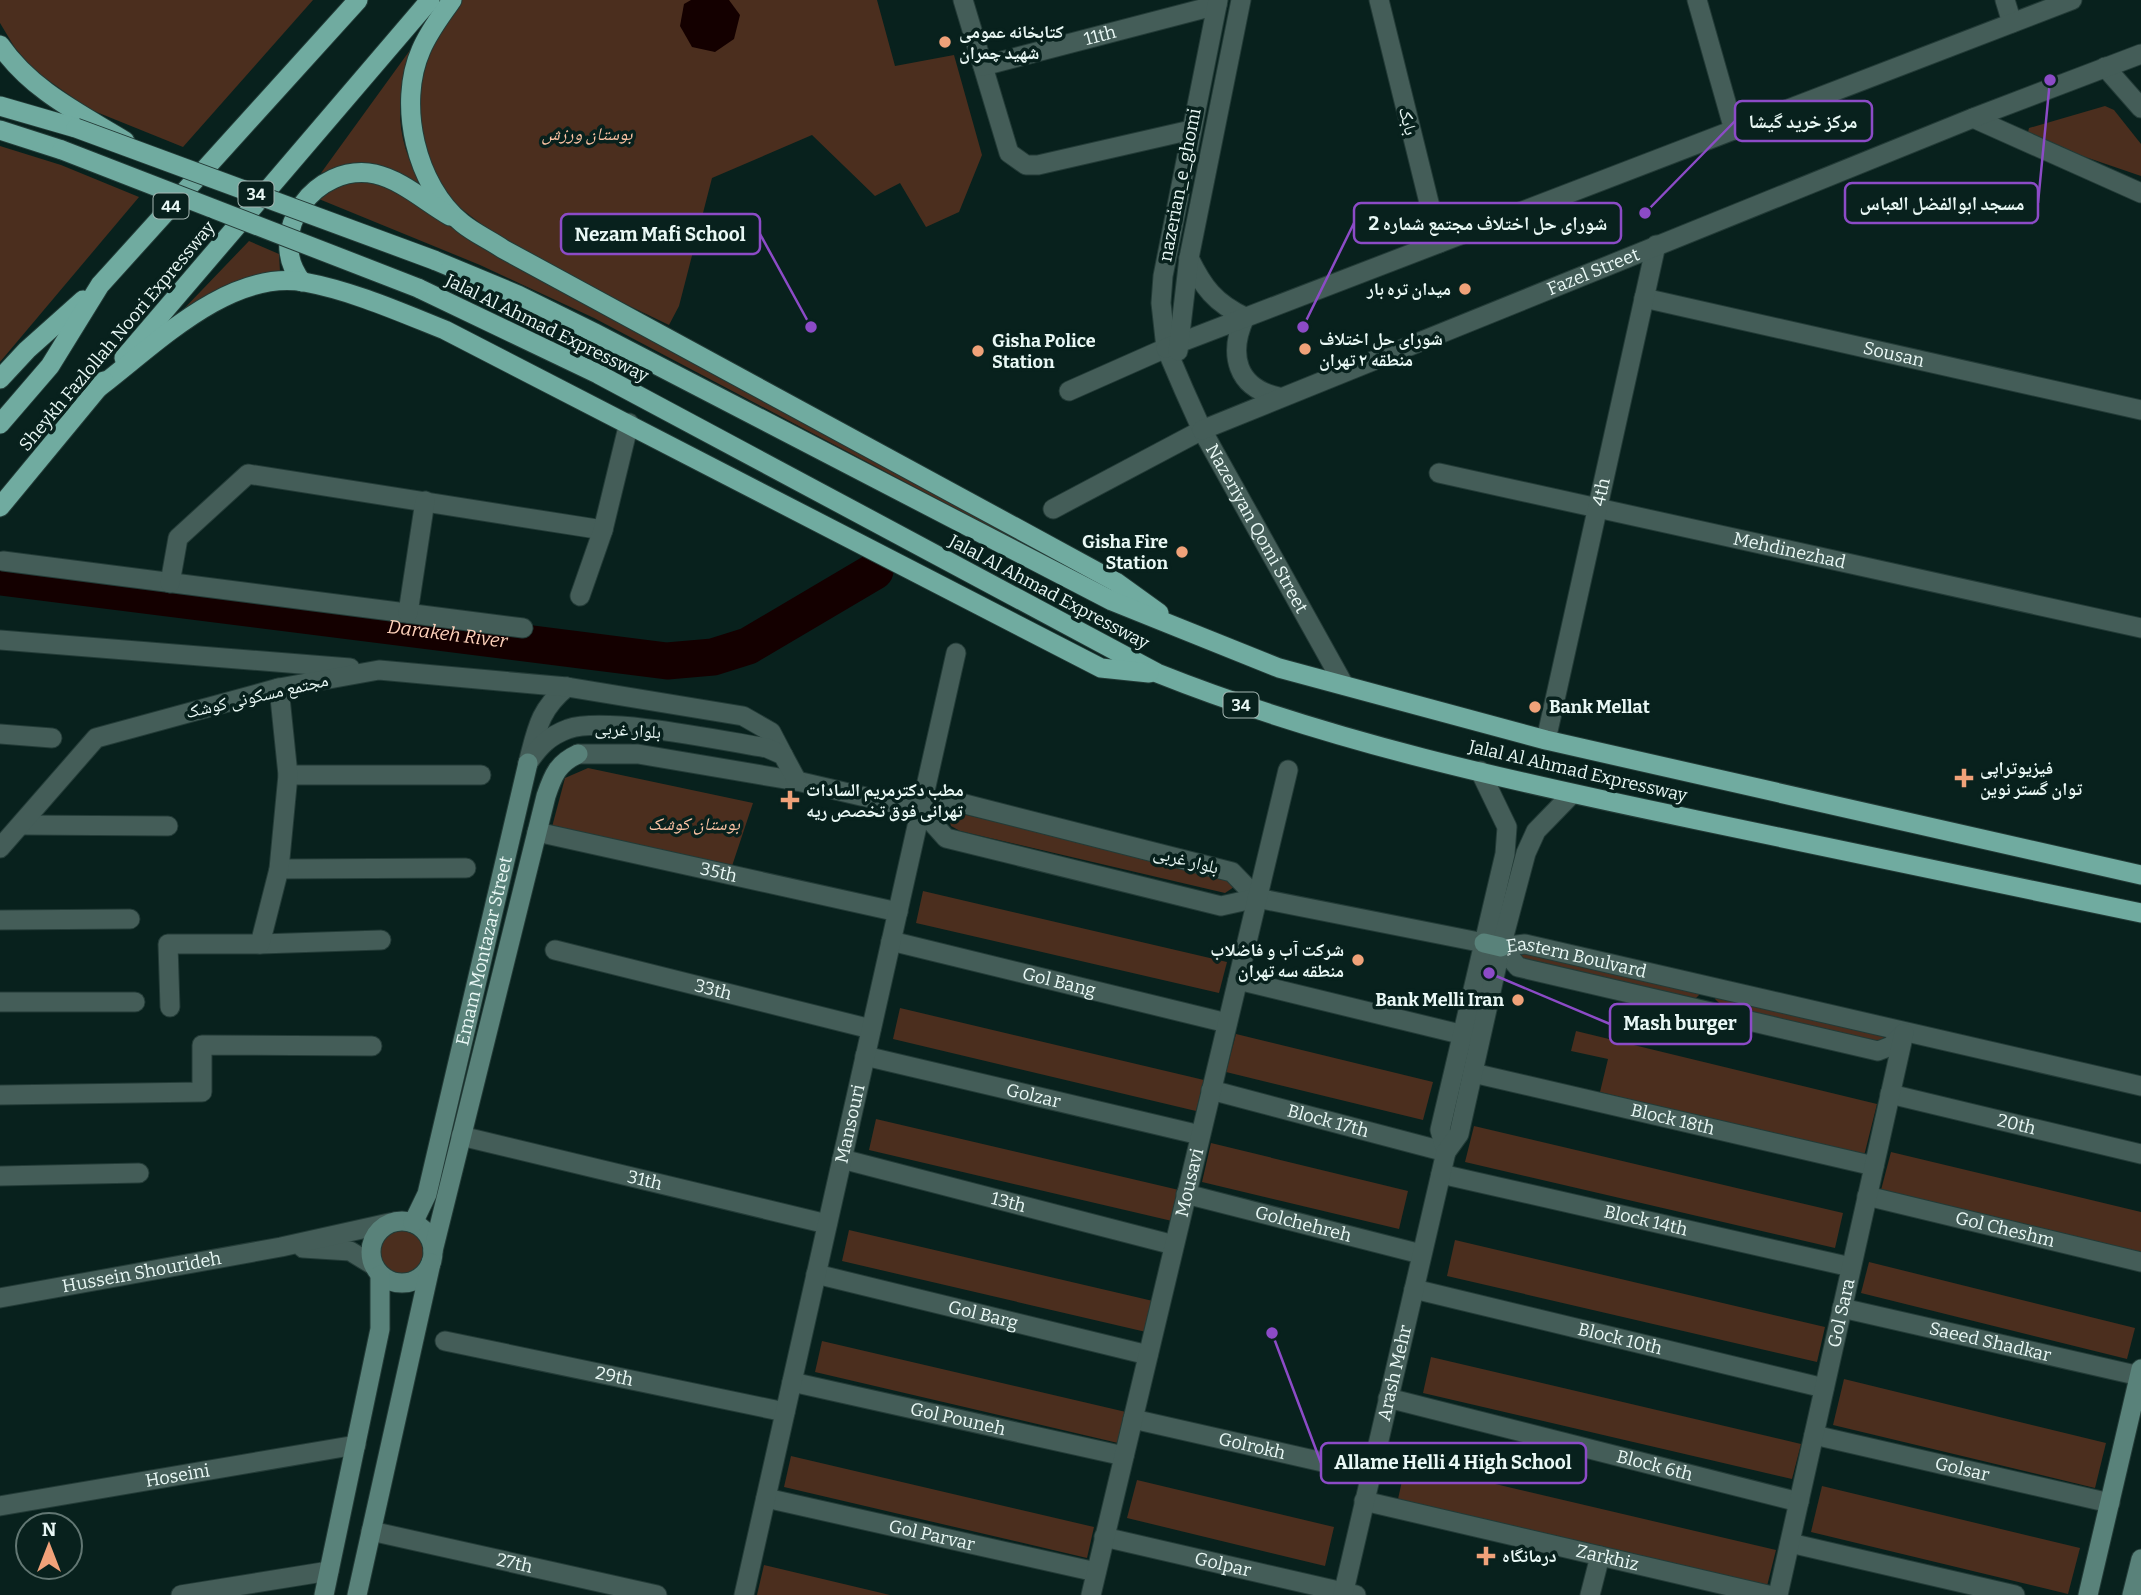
<svg xmlns="http://www.w3.org/2000/svg" width="2141" height="1595" viewBox="0 0 2141 1595" font-family="Bitter,'Noto Naskh Arabic',serif">
	<rect width="100%" height="100%" fill="#08211d"/>
	<g fill="#4b2e1e">
		<polygon points="0,0 313,0 183,147 89,109 35,71 15,48 0,23"/>
		<polygon points="462,0 877,0 895,66 954,55 982,155 959,212 926,227 900,183 875,196 812,135 712,178 679,306 669,325 588,286 494,234 450,200 427,159 417,99 432,43"/>
		<path d="M421 35C391 96 392 143 432 200L339 169 321 173Z"/>
		<polygon points="2105,106 2114,110 2141,144 2141,176 2027,137 2029,128"/>
		<polygon points="0,146 61,165 139,197 0,362"/>
		<polygon points="349,179 387,184 486,250 972,511 1121,596 594,318 480,265 314,197"/>
		<path d="M249 241 279 254 280 272C240 275 209 290 178 315Z"/>
		<polygon points="588,768 753,803 732,866 552,827 565,778"/>
		<polygon points="954,812 1227,877 1234,887 1225,893 960,831 951,826 949,818"/>
		<polygon points="923,891 1227,962 1219,993 916,923"/>
		<polygon points="1516,950 1699,990 1700,994 1695,999 1519,960"/>
		<polygon points="1718,995 1882,1034 1884,1038 1879,1042 1721,1005 1715,999"/>
		<polygon points="900,1008 1204,1080 1196,1111 893,1039"/>
		<polygon points="1576,1031 1877,1104 1864,1156 1600,1092 1608,1059 1571,1051"/>
		<polygon points="1236,1034 1433,1082 1423,1120 1226,1072"/>
		<polygon points="876,1119 1179,1190 1172,1221 869,1150"/>
		<polygon points="1474,1126 1843,1213 1835,1248 1465,1162"/>
		<polygon points="1211,1143 1408,1191 1399,1229 1202,1182"/>
		<polygon points="1891,1152 2141,1212 2141,1253 1881,1190"/>
		<circle cx="402" cy="1252" r="25"/>
		<polygon points="849,1230 1153,1301 1146,1332 842,1261"/>
		<polygon points="1455,1240 1825,1327 1817,1362 1447,1276"/>
		<polygon points="1869,1262 2135,1328 2127,1359 1861,1293"/>
		<polygon points="822,1341 1126,1412 1118,1443 815,1372"/>
		<polygon points="1431,1357 1801,1444 1792,1479 1423,1393"/>
		<polygon points="1844,1379 2106,1443 2095,1488 1833,1425"/>
		<polygon points="791,1456 1094,1527 1087,1558 784,1487"/>
		<polygon points="1406,1463 1776,1550 1767,1586 1398,1499"/>
		<polygon points="1137,1480 1334,1527 1325,1566 1127,1518"/>
		<polygon points="1822,1486 2080,1548 2068,1594 1811,1532"/>
		<polygon points="764,1565 890,1595 757,1595"/>
	</g>
	<polygon fill="#140000" points="691,0 729,0 740,15 734,39 715,52 692,47 680,26 684,4"/>
	<g fill="none" stroke-linecap="round" stroke-linejoin="round">
		<path stroke="#140000" stroke-width="37" id="s1" d="M1 577 667 661 713 657 748 646 875 571"/>
		<defs>
			<g id="minor">
				<polyline points="963,0 1009,153 1026,165 1038,165 1191,130"/>
				<polyline points="1379,0 1439,243"/>
				<polyline points="1697,0 1734,130"/>
				<polyline points="2005,0 2012,23"/>
				<path id="s2" d="M983 66 1217 5"/>
				<path id="s3" d="M1644 298 2141 410"/>
				<polyline points="1069,391 1166,348"/>
				<path id="s4" d="M1439 473 2141 628"/>
				<polyline points="1053,509 1202,430"/>
				<polyline points="3,561 523,628"/>
				<polyline points="170,583 178,538 248,474 603,530"/>
				<polyline points="580,596 603,530 629,423"/>
				<polyline points="408,613 425,501"/>
				<polyline points="0,640 350,668"/>
				<polyline points="0,734 52,738"/>
				<path id="s5" d="M1546 740 1656 245"/>
				<path d="M528 763C537 729 539 710 567 687"/>
				<polyline points="288,775 481,775"/>
				<polyline points="797,781 921,810 957,802 1232,872 1257,898"/>
				<polyline points="921,810 946,838 1221,906 1257,898 1484,943"/>
				<polyline points="22,825 168,826"/>
				<path id="s6" d="M537 832 898 912"/>
				<polyline points="0,848 96,738 279,688 379,670 567,687 743,716 771,732 783,755"/>
				<polyline points="279,869 466,868"/>
				<polyline points="0,920 130,919"/>
				<path id="s7" d="M891 941 1227 1023"/>
				<polyline points="260,944 381,940"/>
				<path id="s8" d="M1501 947 1525 944 2141 1086"/>
				<polyline points="1501,947 1518,967 1878,1051 1891,1046 1904,1033"/>
				<path id="s9" d="M555 950 871 1029"/>
				<polyline points="1238,980 1464,1035"/>
				<polyline points="0,1002 135,1002"/>
				<polyline points="170,1007 168,944 260,944 279,869 288,775 279,688"/>
				<path id="s10" d="M865 1056 1200 1135"/>
				<path id="s11" d="M1473 1073 1874 1166"/>
				<path id="s12" d="M1211 1090 1446 1152"/>
				<path id="s13" d="M1890 1094 2141 1154"/>
				<polyline points="0,1095 202,1092 202,1045 372,1046"/>
				<path id="s14" d="M461 1136 827 1224"/>
				<path id="s15" d="M842 1159 1174 1245"/>
				<path id="s16" d="M1441 1174 1851 1267"/>
				<polyline points="0,1176 139,1173"/>
				<path id="s17" d="M1186 1194 1421 1254"/>
				<path id="s18" d="M1867 1196 2141 1262"/>
				<path id="s19" d="M816 1274 1148 1355"/>
				<path id="s20" d="M1414 1289 1824 1388"/>
				<path id="s21" d="M1842 1308 2140 1376"/>
				<path id="s22" d="M445 1341 785 1412"/>
				<path id="s23" d="M792 1382 1124 1456"/>
				<path id="s24" d="M1388 1398 1799 1502"/>
				<path id="s25" d="M1133 1419 1371 1473"/>
				<path id="s26" d="M1814 1435 2110 1503"/>
				<path id="s27" d="M766 1498 1096 1572"/>
				<path id="s28" d="M1364 1501 1768 1595"/>
				<path id="s29" d="M0 1506 356 1445"/>
				<path id="s30" d="M371 1531 657 1595"/>
				<path id="s31" d="M1104 1537 1356 1595"/>
				<polyline points="1790,1543 2015,1595"/>
				<polyline points="181,1595 329,1571"/>
				<path id="s32" d="M1091 1595 1288 770"/>
				<polyline points="1590,1595 1600,1556"/>
				<path id="s33" d="M1778 1595 1904 1033"/>
			</g>
			<g id="tertiary">
				<path id="s34" d="M1218 0 1163 276 1161 303 1166 348 1184 390 1202 430 1344 685"/>
				<polyline points="2105,67 2141,108"/>
				<polyline points="1973,118 2141,193"/>
				<path d="M1189 258C1203 287 1215 303 1245 317 1228 354 1236 388 1279 397"/>
				<polyline points="1166,348 2072,0"/>
				<polyline points="1178,351 1189,258 1241,0"/>
				<path id="s35" d="M1202 430 1973 118 2141 54"/>
				<polyline points="578,754 638,754 797,781"/>
				<path d="M528 763C539 746 549 736 568 729 606 716 724 741 767 748L783 755 797 781"/>
				<polyline points="1446,1152 1440,1130 1505,854 1507,827 1480,771"/>
				<polyline points="303,1248 350,1251 373,1265"/>
				<path id="s36" d="M0 1298 281 1247 389 1223"/>
				<path id="s37" d="M744 1595 956 653"/>
				<path id="s38" d="M1343 1595 1446 1152 1459 1134 1501 947 1526 853 1536 831 1572 794"/>
			</g>
			<g id="secondary">
				<polyline points="1484,943 1501,947"/>
				<circle cx="402" cy="1252" r="31"/>
				<path id="s39" d="M413 1223 427 1194 528 763"/>
				<path d="M433 1251 546 796C553 775 558 763 578 754"/>
				<polyline points="324,1595 380,1329 380,1275"/>
				<polyline points="357,1595 431,1263"/>
				<polyline points="2088,1595 2141,1369"/>
				<polyline points="2132,1595 2141,1559"/>
			</g>
			<g id="trunk">
				<path d="M452 0C441 16 429 31 421 50 397 104 416 186 462 223 474 233 490 240 503 249L1116 582 1159 613"/>
				<path d="M0 45C31 90 79 113 125 141"/>
				<polyline points="0,106 76,128"/>
				<polyline points="0,130 62,150"/>
				<polyline points="434,260 518,295 595,333 1112,601 1279,668 1546,740 2141,875"/>
				<path d="M302 282C263 233 316 162 375 174 402 180 427 203 450 216"/>
				<path d="M418 288 598 374 1157 673C1330 742 1515 782 1697 820 1845 851 1993 882 2141 913"/>
				<polyline points="124,358 430,0"/>
				<polyline points="0,379 27,350 83,300"/>
				<path d="M97 389C153 347 228 269 304 282 353 291 400 312 445 330L1101 668 1149 673"/>
				<polyline points="0,424 50,366 100,285 358,0"/>
				<polyline points="0,507 104,381"/>
			</g>
		</defs>
		<use href="#minor" stroke="#233b37" stroke-width="21"/>
		<use href="#tertiary" stroke="#233b37" stroke-width="21"/>
		<use href="#secondary" stroke="#233b37" stroke-width="21"/>
		<use href="#trunk" stroke="#233b37" stroke-width="21"/>
		<use href="#minor" stroke="#445d58" stroke-width="19"/>
		<use href="#tertiary" stroke="#445d58" stroke-width="19"/>
		<use href="#secondary" stroke="#59827a" stroke-width="19"/>
		<use href="#trunk" stroke="#70aba0" stroke-width="19"/>
		<defs>
			<g id="trunk-bridge">
				<polyline points="76,128 434,260"/>
				<polyline points="62,150 418,288"/>
			</g>
		</defs>
		<use href="#trunk-bridge" stroke="#233b37" stroke-width="21" stroke-linecap="butt"/>
		<use href="#trunk-bridge" stroke="#70aba0" stroke-width="19"/>
	</g>
	<g fill="#f0a279" stroke="#08211d" stroke-width="2.5">
		<circle cx="945" cy="42" r="7"/>
		<circle cx="1465" cy="289" r="7"/>
		<circle cx="1305" cy="349" r="7"/>
		<circle cx="978" cy="351" r="7"/>
		<circle cx="1182" cy="552" r="7"/>
		<circle cx="1535" cy="707" r="7"/>
		<path d="M1960.5 767.5h7v7h7v7h-7v7h-7v-7h-7v-7h7z"/>
		<path d="M786.5 789.5h7v7h7v7h-7v7h-7v-7h-7v-7h7z"/>
		<circle cx="1358" cy="960" r="7"/>
		<circle cx="1518" cy="1000" r="7"/>
		<path d="M1482.5 1545.5h7v7h7v7h-7v7h-7v-7h-7v-7h7z"/>
	</g>
	<g text-anchor="middle" dominant-baseline="central" stroke-width="7" stroke-linejoin="round" paint-order="stroke">
		<g fill="#08211d" stroke="#a6b8b4" stroke-width="2">
			<rect x="238.5" y="181.5" width="35" height="25" rx="5"/>
			<rect x="153.5" y="193.5" width="35" height="25" rx="5"/>
			<rect x="1223.5" y="692.5" width="35" height="25" rx="5"/>
		</g>
		<g font-size="16" font-weight="bold" fill="#e9f8f5">
			<text x="256" y="194">34</text>
			<text x="171" y="206">44</text>
			<text x="1241" y="705">34</text>
		</g>
		<g font-size="18" font-weight="bold" fill="#e9f8f5" stroke="#08211d" text-anchor="start">
			<text x="959" y="32">کتابخانه عمومی<tspan x="959" dy="21">شهید چمران</tspan></text>
			<text x="1451" y="289" text-anchor="end">میدان تره بار</text>
			<text x="1319" y="339">شورای حل اختلاف<tspan x="1319" dy="21">منطقه ۲ تهران</tspan></text>
			<text x="992" y="341">Gisha Police<tspan x="992" dy="21">Station</tspan></text>
			<text x="1168" y="542" text-anchor="end">Gisha Fire<tspan x="1168" dy="21">Station</tspan></text>
			<text x="1549" y="707">Bank Mellat</text>
			<text x="1980" y="768">فیزیوتراپی<tspan x="1980" dy="21">توان گستر نوین</tspan></text>
			<text x="806" y="790">مطب دكترمريم السادات<tspan x="806" dy="21">تهرانی فوق تخصص ریه</tspan></text>
			<text x="1344" y="950" text-anchor="end">شرکت آب و فاضلاب<tspan x="1344" dy="21">منطقه سه تهران</tspan></text>
			<text x="1504" y="1000" text-anchor="end">Bank Melli Iran</text>
			<text x="1502" y="1556">درمانگاه</text>
		</g>
		<g font-size="18" fill="#e9f8f5" stroke="#08211d">
			<text stroke="none"><textPath href="#s2" startOffset="121">11th</textPath></text>
			<text transform="translate(1408 121) rotate(76)">بابک</text>
			<text transform="translate(1180 185) rotate(-79)">nazerian_e_ghomi</text>
			<text stroke="none"><textPath href="#s35" startOffset="422">Fazel Street</textPath></text>
			<text transform="translate(547 328) rotate(26)">Jalal Al Ahmad Expressway</text>
			<text transform="translate(117 336) rotate(-50)">Sheykh Fazlollah Noori Expressway</text>
			<text stroke="none"><textPath href="#s3" startOffset="256">Sousan</textPath></text>
			<text stroke="none"><textPath href="#s5" startOffset="254">4th</textPath></text>
			<text stroke="none"><textPath href="#s34" startOffset="556">Nazeriyan Qomi Street</textPath></text>
			<text stroke="none"><textPath href="#s4" startOffset="359">Mehdinezhad</textPath></text>
			<text transform="translate(1049 592) rotate(28)">Jalal Al Ahmad Expressway</text>
			<text transform="translate(257 696) rotate(-13)">مجتمع مسکونی کوشک</text>
			<text transform="translate(628 730) rotate(4)">بلوار غربی</text>
			<text transform="translate(1578 771) rotate(13)">Jalal Al Ahmad Expressway</text>
			<text transform="translate(1186 860) rotate(14)">بلوار غربی</text>
			<text stroke="none"><textPath href="#s6" startOffset="186">35th</textPath></text>
			<text stroke="none"><textPath href="#s39" startOffset="282">Emam Montazar Street</textPath></text>
			<text stroke="none"><textPath href="#s8" startOffset="77">ٍEastern Boulvard</textPath></text>
			<text stroke="none"><textPath href="#s7" startOffset="173">Gol Bang</textPath></text>
			<text stroke="none"><textPath href="#s9" startOffset="163">33th</textPath></text>
			<text stroke="none"><textPath href="#s10" startOffset="173">Golzar</textPath></text>
			<text stroke="none"><textPath href="#s11" startOffset="205">Block 18th</textPath></text>
			<text stroke="none"><textPath href="#s12" startOffset="121">Block 17th</textPath></text>
			<text stroke="none"><textPath href="#s37" startOffset="483">Mansouri</textPath></text>
			<text stroke="none"><textPath href="#s13" startOffset="130">20th</textPath></text>
			<text stroke="none"><textPath href="#s14" startOffset="189">31th</textPath></text>
			<text stroke="none"><textPath href="#s32" startOffset="424">Mousavi</textPath></text>
			<text stroke="none"><textPath href="#s15" startOffset="172">13th</textPath></text>
			<text stroke="none"><textPath href="#s16" startOffset="210">Block 14th</textPath></text>
			<text stroke="none"><textPath href="#s17" startOffset="121">Golchehreh</textPath></text>
			<text stroke="none"><textPath href="#s18" startOffset="142">Gol Cheshm</textPath></text>
			<text stroke="none"><textPath href="#s36" startOffset="144">Hussein Shourideh</textPath></text>
			<text stroke="none"><textPath href="#s19" startOffset="172">Gol Barg</textPath></text>
			<text stroke="none"><textPath href="#s33" startOffset="289">Gol Sara</textPath></text>
			<text stroke="none"><textPath href="#s20" startOffset="212">Block 10th</textPath></text>
			<text stroke="none"><textPath href="#s21" startOffset="152">Saeed Shadkar</textPath></text>
			<text stroke="none"><textPath href="#s38" startOffset="228">Arash Mehr</textPath></text>
			<text stroke="none"><textPath href="#s22" startOffset="173">29th</textPath></text>
			<text stroke="none"><textPath href="#s23" startOffset="170">Gol Pouneh</textPath></text>
			<text stroke="none"><textPath href="#s25" startOffset="122">Golrokh</textPath></text>
			<text stroke="none"><textPath href="#s24" startOffset="275">Block 6th</textPath></text>
			<text stroke="none"><textPath href="#s26" startOffset="152">Golsar</textPath></text>
			<text stroke="none"><textPath href="#s29" startOffset="180">Hoseini</textPath></text>
			<text stroke="none"><textPath href="#s27" startOffset="170">Gol Parvar</textPath></text>
			<text stroke="none"><textPath href="#s28" startOffset="250">Zarkhiz</textPath></text>
			<text stroke="none"><textPath href="#s30" startOffset="147">27th</textPath></text>
			<text stroke="none"><textPath href="#s31" startOffset="122">Golpar</textPath></text>
		</g>
		<g font-size="18" font-style="italic" fill="#fec4a5" stroke="#08211d">
			<text x="587" y="134">بوستان ورزش</text>
			<text x="694" y="824">بوستان کوشک</text>
		</g>
		<g font-size="19" font-style="italic" fill="#fed1ba" stroke="#08211d">
			<text stroke="none"><textPath href="#s1" startOffset="450">Darakeh River</textPath></text>
		</g>
	</g>
	<path fill="none" stroke="#8c4bc7" stroke-width="2.5" d="M1645 213L1735 121M2050 80L2038 203M1303 327L1354 223M811 327L760 234M1489 973L1610 1024M1272 1333L1321 1463"/>
	<g fill="#8c4bc7" stroke="#08211d" stroke-width="2.5">
		<circle cx="1645" cy="213" r="7"/>
		<circle cx="2050" cy="80" r="7"/>
		<circle cx="1303" cy="327" r="7"/>
		<circle cx="811" cy="327" r="7"/>
		<circle cx="1489" cy="973" r="7"/>
		<circle cx="1272" cy="1333" r="7"/>
	</g>
	<g fill="#08211d" stroke="#8c4bc7" stroke-width="2.5">
		<rect x="1735" y="101" width="137" height="40" rx="7"/>
		<rect x="1845" y="183" width="193" height="40" rx="7"/>
		<rect x="1354" y="203" width="267" height="40" rx="7"/>
		<rect x="561" y="214" width="199" height="40" rx="7"/>
		<rect x="1610" y="1004" width="141" height="40" rx="7"/>
		<rect x="1321" y="1443" width="265" height="40" rx="7"/>
	</g>
	<g font-size="19" text-anchor="middle" font-weight="bold" fill="#e9f8f5">
		<text x="1803" y="128">مرکز خرید گیشا</text>
		<text x="1942" y="210">مسجد ابوالفضل العباس</text>
		<text x="1488" y="230">شورای حل اختلاف مجتمع شماره 2</text>
		<text x="660" y="241">Nezam Mafi School</text>
		<text x="1680" y="1030">Mash burger</text>
		<text x="1453" y="1469">Allame Helli 4 High School</text>
	</g>
	<g transform="translate(49 1546)"><circle r="33" fill="#08211d" stroke="#627773" stroke-width="2"/>
	<path d="M0-5L12 26L0 18L-12 26Z" fill="#f0a279"/>
	<text y="-10" font-size="19" font-weight="bold" text-anchor="middle" fill="#e9f8f5">N</text>
	</g>
</svg>
